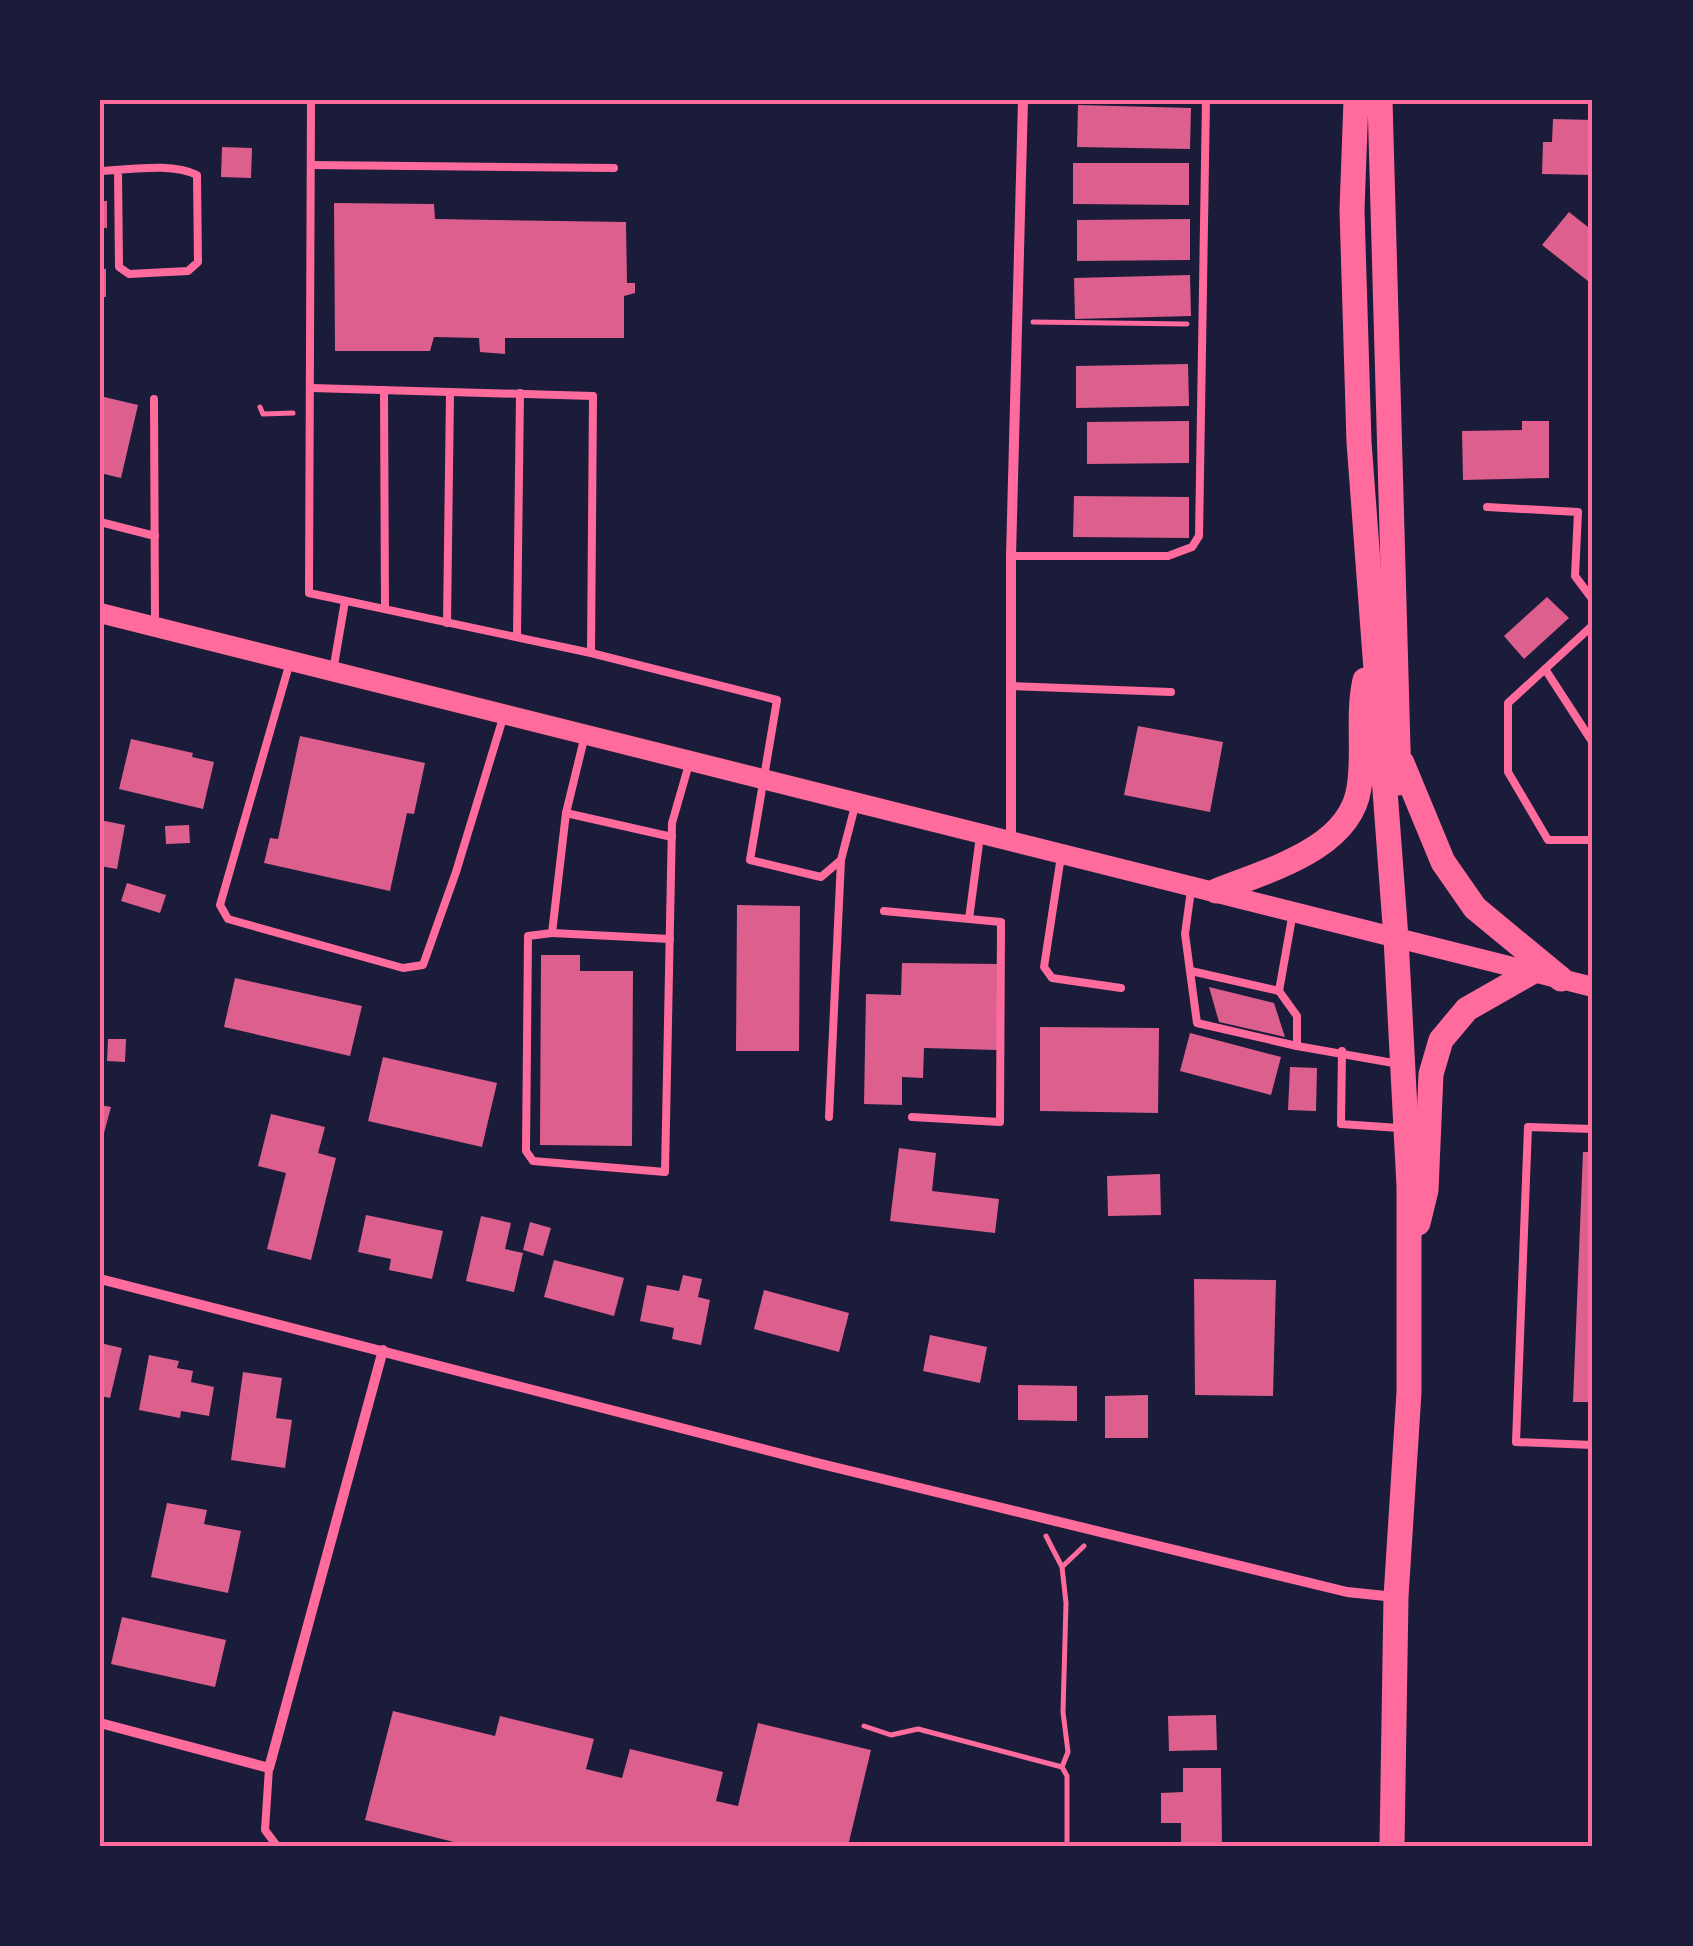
<svg xmlns="http://www.w3.org/2000/svg" width="1693" height="1946" viewBox="0 0 1693 1946" font-family="Jost,sans-serif">
	<rect width="100%" height="100%" fill="#1b1b3a"/>
	<g fill="#dd5f8e">
		<polygon points="1078,105 1191,108 1190,149 1077,147"/>
		<polygon points="1553,119 1593,120 1593,175 1542,174 1543,142 1552,142"/>
		<polygon points="222,147 252,148 251,178 221,177"/>
		<polygon points="1073,163 1189,163 1189,205 1073,204"/>
		<rect x="100" y="201" width="7" height="27"/>
		<polygon points="334,203 434,204 435,219 626,222 627,283 635,283 635,293 624,296 624,338 505,338 505,354 480,352 479,338 434,337 430,351 335,351"/>
		<polygon points="1569,212 1593,231 1593,285 1542,245"/>
		<polygon points="1190,219 1190,260 1077,261 1077,220"/>
		<rect x="100" y="269" width="6" height="28"/>
		<polygon points="1190,275 1191,316 1075,319 1074,278"/>
		<polygon points="1188,364 1189,406 1076,408 1076,366"/>
		<polygon points="100,396 138,405 121,478 100,473"/>
		<polygon points="1189,421 1189,463 1087,464 1087,422"/>
		<polygon points="1522,421 1549,421 1549,478 1463,480 1462,431 1522,430"/>
		<polygon points="1074,496 1189,497 1189,538 1073,537"/>
		<polygon points="1547,597 1569,618 1524,659 1504,636"/>
		<polygon points="1138,726 1223,742 1210,812 1124,795"/>
		<polygon points="300,736 425,763 414,814 407,813 390,891 264,863 270,838 278,839"/>
		<polygon points="131,739 193,753 192,757 214,762 203,809 119,789"/>
		<polygon points="100,820 125,825 117,869 100,866"/>
		<polygon points="189,825 190,843 166,844 165,826"/>
		<polygon points="127,883 166,895 160,913 121,901"/>
		<polygon points="737,905 800,906 799,1051 736,1051"/>
		<polygon points="541,955 580,955 580,971 633,971 632,1146 540,1145"/>
		<polygon points="902,963 999,964 997,1050 924,1048 923,1078 902,1077 902,1105 864,1104 866,994 901,995"/>
		<polygon points="235,978 362,1006 350,1056 224,1027"/>
		<polygon points="1209,987 1274,1003 1285,1037 1219,1022"/>
		<polygon points="1040,1027 1159,1028 1158,1113 1040,1111"/>
		<polygon points="1190,1033 1281,1057 1271,1095 1180,1071"/>
		<polygon points="108,1039 126,1039 125,1062 107,1061"/>
		<polygon points="383,1057 497,1083 482,1147 368,1121"/>
		<polygon points="1290,1067 1317,1068 1316,1111 1288,1110"/>
		<polygon points="100,1105 111,1107 101,1144 100,1144"/>
		<polygon points="271,1114 325,1127 318,1153 336,1158 311,1260 267,1249 286,1173 258,1166"/>
		<polygon points="899,1148 936,1153 932,1191 999,1199 995,1233 890,1221"/>
		<polygon points="1583,1152 1593,1152 1593,1402 1573,1402"/>
		<polygon points="1160,1174 1161,1215 1108,1216 1107,1176"/>
		<polygon points="366,1215 443,1231 432,1279 389,1270 391,1259 358,1252"/>
		<polygon points="481,1216 511,1223 505,1249 523,1253 514,1292 466,1281"/>
		<polygon points="530,1222 551,1228 543,1256 523,1250"/>
		<polygon points="554,1260 624,1278 614,1316 544,1297"/>
		<polygon points="683,1275 702,1279 698,1297 710,1300 701,1345 672,1339 674,1328 640,1321 647,1285 679,1291"/>
		<polygon points="1194,1279 1276,1280 1273,1396 1195,1395"/>
		<polygon points="764,1290 849,1313 839,1352 754,1329"/>
		<polygon points="930,1335 987,1347 980,1383 923,1371"/>
		<polygon points="100,1343 122,1348 110,1398 100,1396"/>
		<polygon points="149,1355 179,1361 177,1368 193,1371 191,1382 214,1387 209,1416 181,1411 180,1418 139,1410"/>
		<polygon points="243,1372 282,1378 276,1418 292,1420 285,1468 231,1460"/>
		<polygon points="1018,1385 1077,1386 1077,1421 1018,1420"/>
		<polygon points="1148,1395 1148,1438 1105,1438 1105,1396"/>
		<polygon points="167,1503 207,1510 204,1524 241,1531 228,1593 151,1577"/>
		<polygon points="122,1617 226,1640 215,1687 111,1664"/>
		<polygon points="393,1711 495,1736 500,1716 594,1739 586,1769 622,1778 630,1749 723,1772 716,1801 738,1806 758,1723 871,1750 848,1846 470,1846 365,1820"/>
		<polygon points="1216,1715 1217,1750 1169,1751 1168,1716"/>
		<polygon points="1183,1768 1221,1768 1222,1846 1181,1846 1181,1823 1161,1823 1161,1793 1183,1792"/>
	</g>
	<g fill="none" stroke-linecap="round" stroke-linejoin="round">
		<g stroke="#ff6b9d" stroke-width="5">
			<polyline points="1033,322 1187,324"/>
			<polyline points="260,407 263,414 293,413"/>
			<polyline points="1046,1536 1062,1567 1066,1603 1063,1712 1068,1752 1062,1767 1067,1776 1067,1846"/>
			<polyline points="1063,1566 1084,1546"/>
			<polyline points="864,1726 891,1735 918,1729 1062,1767"/>
		</g>
		<g stroke="#ff6b9d" stroke-width="8">
			<polyline points="311,100 309,593 591,653 777,700 750,860 821,877 841,860 855,806"/>
			<polyline points="311,165 614,168"/>
			<path d="M100 171C129 170 171 162 197 175L198 262 188 271 129 274 119 267 118 170"/>
			<polyline points="311,388 593,396 591,653"/>
			<polyline points="384,390 385,609"/>
			<polyline points="154,399 155,622"/>
			<polyline points="1487,507 1578,512 1575,576 1593,600"/>
			<polyline points="100,522 155,536"/>
			<polyline points="1011,556 1168,556 1192,547 1199,536 1206,100"/>
			<polyline points="447,623 450,392"/>
			<polyline points="1593,625 1508,703 1508,772 1548,840 1593,840"/>
			<polyline points="517,637 520,393"/>
			<polyline points="290,662 220,905 228,919 403,968 423,965 456,872 503,718"/>
			<polyline points="1545,669 1593,743"/>
			<polyline points="333,671 345,601"/>
			<polyline points="1011,686 1171,692"/>
			<polyline points="585,735 566,813 552,933 528,936 526,1151 533,1161 665,1172 672,823 689,764"/>
			<polyline points="566,813 672,837"/>
			<polyline points="1061,856 1044,967 1052,978 1121,988"/>
			<polyline points="1191,890 1185,934 1197,1023 1297,1046 1399,1064"/>
			<polyline points="884,911 969,919"/>
			<polyline points="552,933 670,939"/>
			<polyline points="1191,971 1279,991 1293,912"/>
			<polyline points="1279,991 1297,1016 1297,1046"/>
			<polyline points="1342,1051 1341,1124 1399,1128"/>
			<polyline points="829,1117 841,860"/>
			<polyline points="912,1117 1000,1122 1001,922 969,919 980,836"/>
			<polyline points="1593,1129 1528,1127 1516,1442 1593,1445"/>
			<polyline points="269,1768 265,1830 277,1846"/>
		</g>
		<g stroke="#ff6b9d" stroke-width="10">
			<polyline points="1011,839 1011,556 1023,100"/>
			<polyline points="100,1279 817,1463 1347,1592 1395,1597"/>
			<polyline points="100,1723 269,1768 383,1350"/>
		</g>
		<polyline stroke="#ff6b9d" stroke-width="20" points="100,613 1593,987"/>
		<g stroke="#ff6b9d" stroke-width="25">
			<polyline points="1356,100 1352,210 1359,442 1396,938 1409,1186 1409,1392 1396,1597 1392,1846"/>
			<polyline points="1380,100 1399,783"/>
			<polyline points="1402,763 1443,862 1475,908 1561,979"/>
			<path d="M1216 891C1265 871 1350 850 1359 788 1365 753 1357 715 1365 680"/>
			<polyline points="1418,1223 1426,1190 1431,1074 1441,1040 1467,1009 1532,972"/>
		</g>
	</g>
	<rect width="1693" height="1946" fill="none" stroke="#1b1b3a" stroke-width="205"/>
	<rect x="102" y="102" width="1488" height="1742" fill="none" stroke="#ff6b9d" stroke-width="4"/>
</svg>
